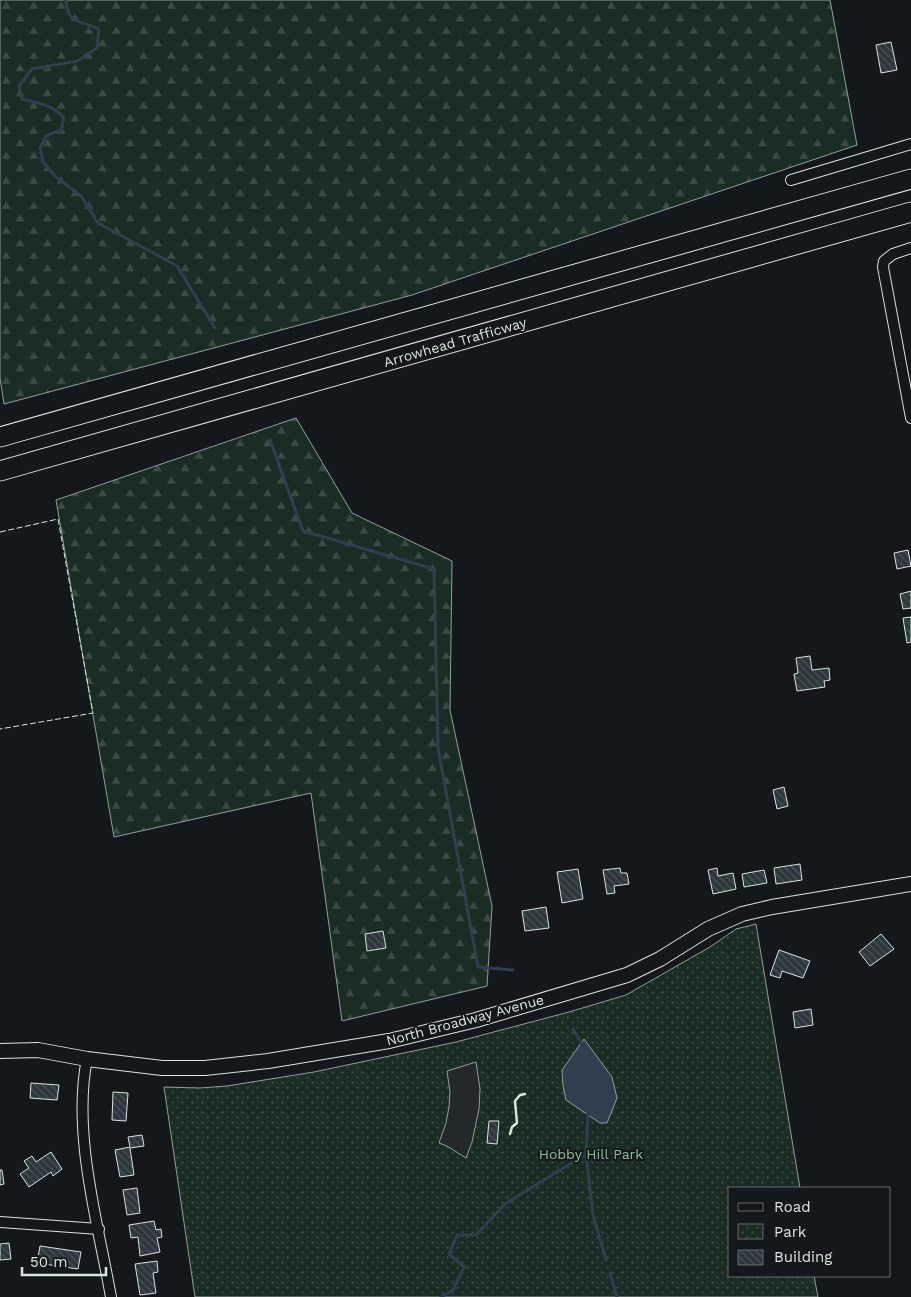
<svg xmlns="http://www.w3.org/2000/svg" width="911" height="1297" viewBox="0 0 911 1297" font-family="'Work Sans',sans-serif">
	<defs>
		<pattern id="forest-firs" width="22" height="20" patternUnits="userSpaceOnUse" patternTransform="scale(1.25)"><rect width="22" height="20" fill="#1a2d24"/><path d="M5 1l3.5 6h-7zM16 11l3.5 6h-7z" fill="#3b4b43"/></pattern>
		<pattern id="park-dots" width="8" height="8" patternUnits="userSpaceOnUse" patternTransform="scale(1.25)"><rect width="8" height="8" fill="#1a2d24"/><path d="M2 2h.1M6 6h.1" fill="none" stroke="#3b4b43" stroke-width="1.8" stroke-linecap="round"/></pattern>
		<pattern id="building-back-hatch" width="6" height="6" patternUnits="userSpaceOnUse" patternTransform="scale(1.25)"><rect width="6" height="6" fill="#2c363c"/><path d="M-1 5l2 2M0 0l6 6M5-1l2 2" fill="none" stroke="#4a5358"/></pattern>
	</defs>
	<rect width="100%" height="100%" fill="#14181c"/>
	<g fill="url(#forest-firs)" stroke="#939e99">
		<polygon points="0,0 830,0 857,145 412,295 4,404 0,378"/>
		<polygon points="296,418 352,513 452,561 450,710 492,906 487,986 342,1021 311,793 114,837 56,500"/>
	</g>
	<polygon fill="url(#park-dots)" stroke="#939e99" points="756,924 800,1188 730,1188 730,1276 814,1276 818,1297 195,1297 164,1087 200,1088 227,1086 314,1072 456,1042 569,1012 626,995 710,947 736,929"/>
	<polygon fill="#24282b" stroke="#939e99" points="476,1062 480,1089 479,1109 472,1142 466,1158 447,1146 439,1143 446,1123 449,1107 450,1092 447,1071"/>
	<polygon fill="#2f3f4d" stroke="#939e99" points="584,1039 612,1077 617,1098 607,1123 600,1123 566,1100 563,1086 562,1070"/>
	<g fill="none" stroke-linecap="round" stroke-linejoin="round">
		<g stroke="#2f3f4d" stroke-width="3">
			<path d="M66 0C67 25 81 20 99 29L97 48 77 61 32 69 19 86 22 99C38 103 53 105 64 118L61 130 46 136 40 148 43 162 56 177 82 197 98 223 177 266 215 328"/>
			<polyline points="270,440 303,531 434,569 438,748 478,967 513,970"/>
			<polyline points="573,1029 583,1046"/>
			<polyline points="586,1154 593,1215 606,1260"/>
			<polyline points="610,1273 617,1297"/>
			<polyline points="441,1297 453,1290 464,1267 449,1254 457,1235 476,1235 505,1204 586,1154 588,1112"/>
		</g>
	</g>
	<g fill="url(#building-back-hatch)" stroke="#d8e6dc">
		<polygon points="891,42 897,70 881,73 876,45"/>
		<polygon points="908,550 911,566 897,569 894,553"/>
		<polygon points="911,591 911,608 903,609 900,594"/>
		<polygon points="911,617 911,642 907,643 903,618"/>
		<polygon points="810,656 812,670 829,668 830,680 824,681 825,687 797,691 794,674 798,673 796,658"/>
		<polygon points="784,787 788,806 777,809 773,790"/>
		<polygon points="800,864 802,880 776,884 774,868"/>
		<polygon points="620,868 621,873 627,873 629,884 614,886 615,893 607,894 603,870"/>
		<polygon points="717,868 718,876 733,873 736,889 713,894 708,870"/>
		<polygon points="578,869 583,899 562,903 557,872"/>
		<polygon points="764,870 767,883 744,887 742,874"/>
		<polygon points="546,907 549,928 525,931 522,911"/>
		<polygon points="383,931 386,948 367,951 365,934"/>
		<polygon points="881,934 894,949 870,966 859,952"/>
		<polygon points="779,950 810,961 803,978 782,971 780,978 770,975"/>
		<polygon points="811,1009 813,1025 795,1028 793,1012"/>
		<polygon points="31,1083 59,1085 57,1100 30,1098"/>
		<polygon points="113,1092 128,1093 126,1121 112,1120"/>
		<polygon points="489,1121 499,1121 497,1144 487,1143"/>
		<polygon points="142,1135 144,1146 130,1148 134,1175 120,1177 115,1150 130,1147 128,1137"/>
		<polygon points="51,1152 62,1169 53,1176 51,1172 29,1187 20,1174 29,1168 24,1161 32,1156 36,1162"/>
		<polygon points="0,1170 2,1170 4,1184 0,1185"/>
		<polygon points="137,1188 140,1213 127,1215 123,1190"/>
		<polygon points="154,1221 156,1230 161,1229 162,1237 157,1238 160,1252 140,1256 138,1237 131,1238 129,1225"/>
		<polygon points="9,1243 11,1259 0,1260 0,1244"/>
		<polygon points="40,1246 81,1252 78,1269 37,1263"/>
		<polygon points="157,1261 158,1272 153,1273 156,1293 140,1295 135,1264"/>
	</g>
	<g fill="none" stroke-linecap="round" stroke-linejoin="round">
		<defs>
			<g id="street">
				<polyline points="791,180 911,144"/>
				<polyline points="911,248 893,254 884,261 883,267 911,418"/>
				<path d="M87 1059C72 1132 98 1224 111 1297"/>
				<polyline points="0,1222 99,1229"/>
			</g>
			<polyline id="secondary" points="0,1051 38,1050 87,1059 162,1068 205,1068 268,1061 389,1041 476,1020 627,975 660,959 708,929 742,914 772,907 911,884"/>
			<g id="highway">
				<polyline points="0,437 911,179"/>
				<polyline points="0,471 911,212"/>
			</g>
		</defs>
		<use href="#street" stroke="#d8e6dc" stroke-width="12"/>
		<use href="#secondary" stroke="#d8e6dc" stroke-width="16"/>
		<use href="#highway" stroke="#d8e6dc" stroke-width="21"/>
		<use href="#street" stroke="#14181c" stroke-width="10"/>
		<use href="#secondary" stroke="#14181c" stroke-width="14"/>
		<use href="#highway" stroke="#14181c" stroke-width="19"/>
		<polyline stroke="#d8e6dc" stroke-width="1" stroke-dasharray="6 2.5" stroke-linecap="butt" points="0,532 58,519 93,713 0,729"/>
		<polyline stroke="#d8e6dc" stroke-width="2.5" points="510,1134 512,1127 517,1123 515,1101 520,1095 525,1094"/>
	</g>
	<g text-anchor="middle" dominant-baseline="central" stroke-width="4" stroke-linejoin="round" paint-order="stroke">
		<g font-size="14" fill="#d8e6dc" stroke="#14181c">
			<text transform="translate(455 342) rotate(-16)">Arrowhead Trafficway</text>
			<text transform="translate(465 1020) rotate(-15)">North Broadway Avenue</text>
		</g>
		<g font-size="14" fill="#8ac095" stroke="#14181c">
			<text x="591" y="1154">Hobby Hill Park</text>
		</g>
	</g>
	<rect x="728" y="1187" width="162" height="90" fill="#14181c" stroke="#626a69"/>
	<rect x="738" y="1203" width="25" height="8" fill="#14181c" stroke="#626a69"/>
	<text x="774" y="1212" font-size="15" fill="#d8e6dc">Road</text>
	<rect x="738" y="1224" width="25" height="15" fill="url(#park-dots)" stroke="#626a69"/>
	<text x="774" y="1237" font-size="15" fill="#d8e6dc">Park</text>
	<rect x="738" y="1250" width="25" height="15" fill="url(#building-back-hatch)" stroke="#626a69"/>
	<text x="774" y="1262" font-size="15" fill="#d8e6dc">Building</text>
	<path d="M22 1267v8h84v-8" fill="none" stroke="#d8e6dc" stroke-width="2.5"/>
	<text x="30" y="1267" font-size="15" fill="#d8e6dc" stroke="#14181c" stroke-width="4" paint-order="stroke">50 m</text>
</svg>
